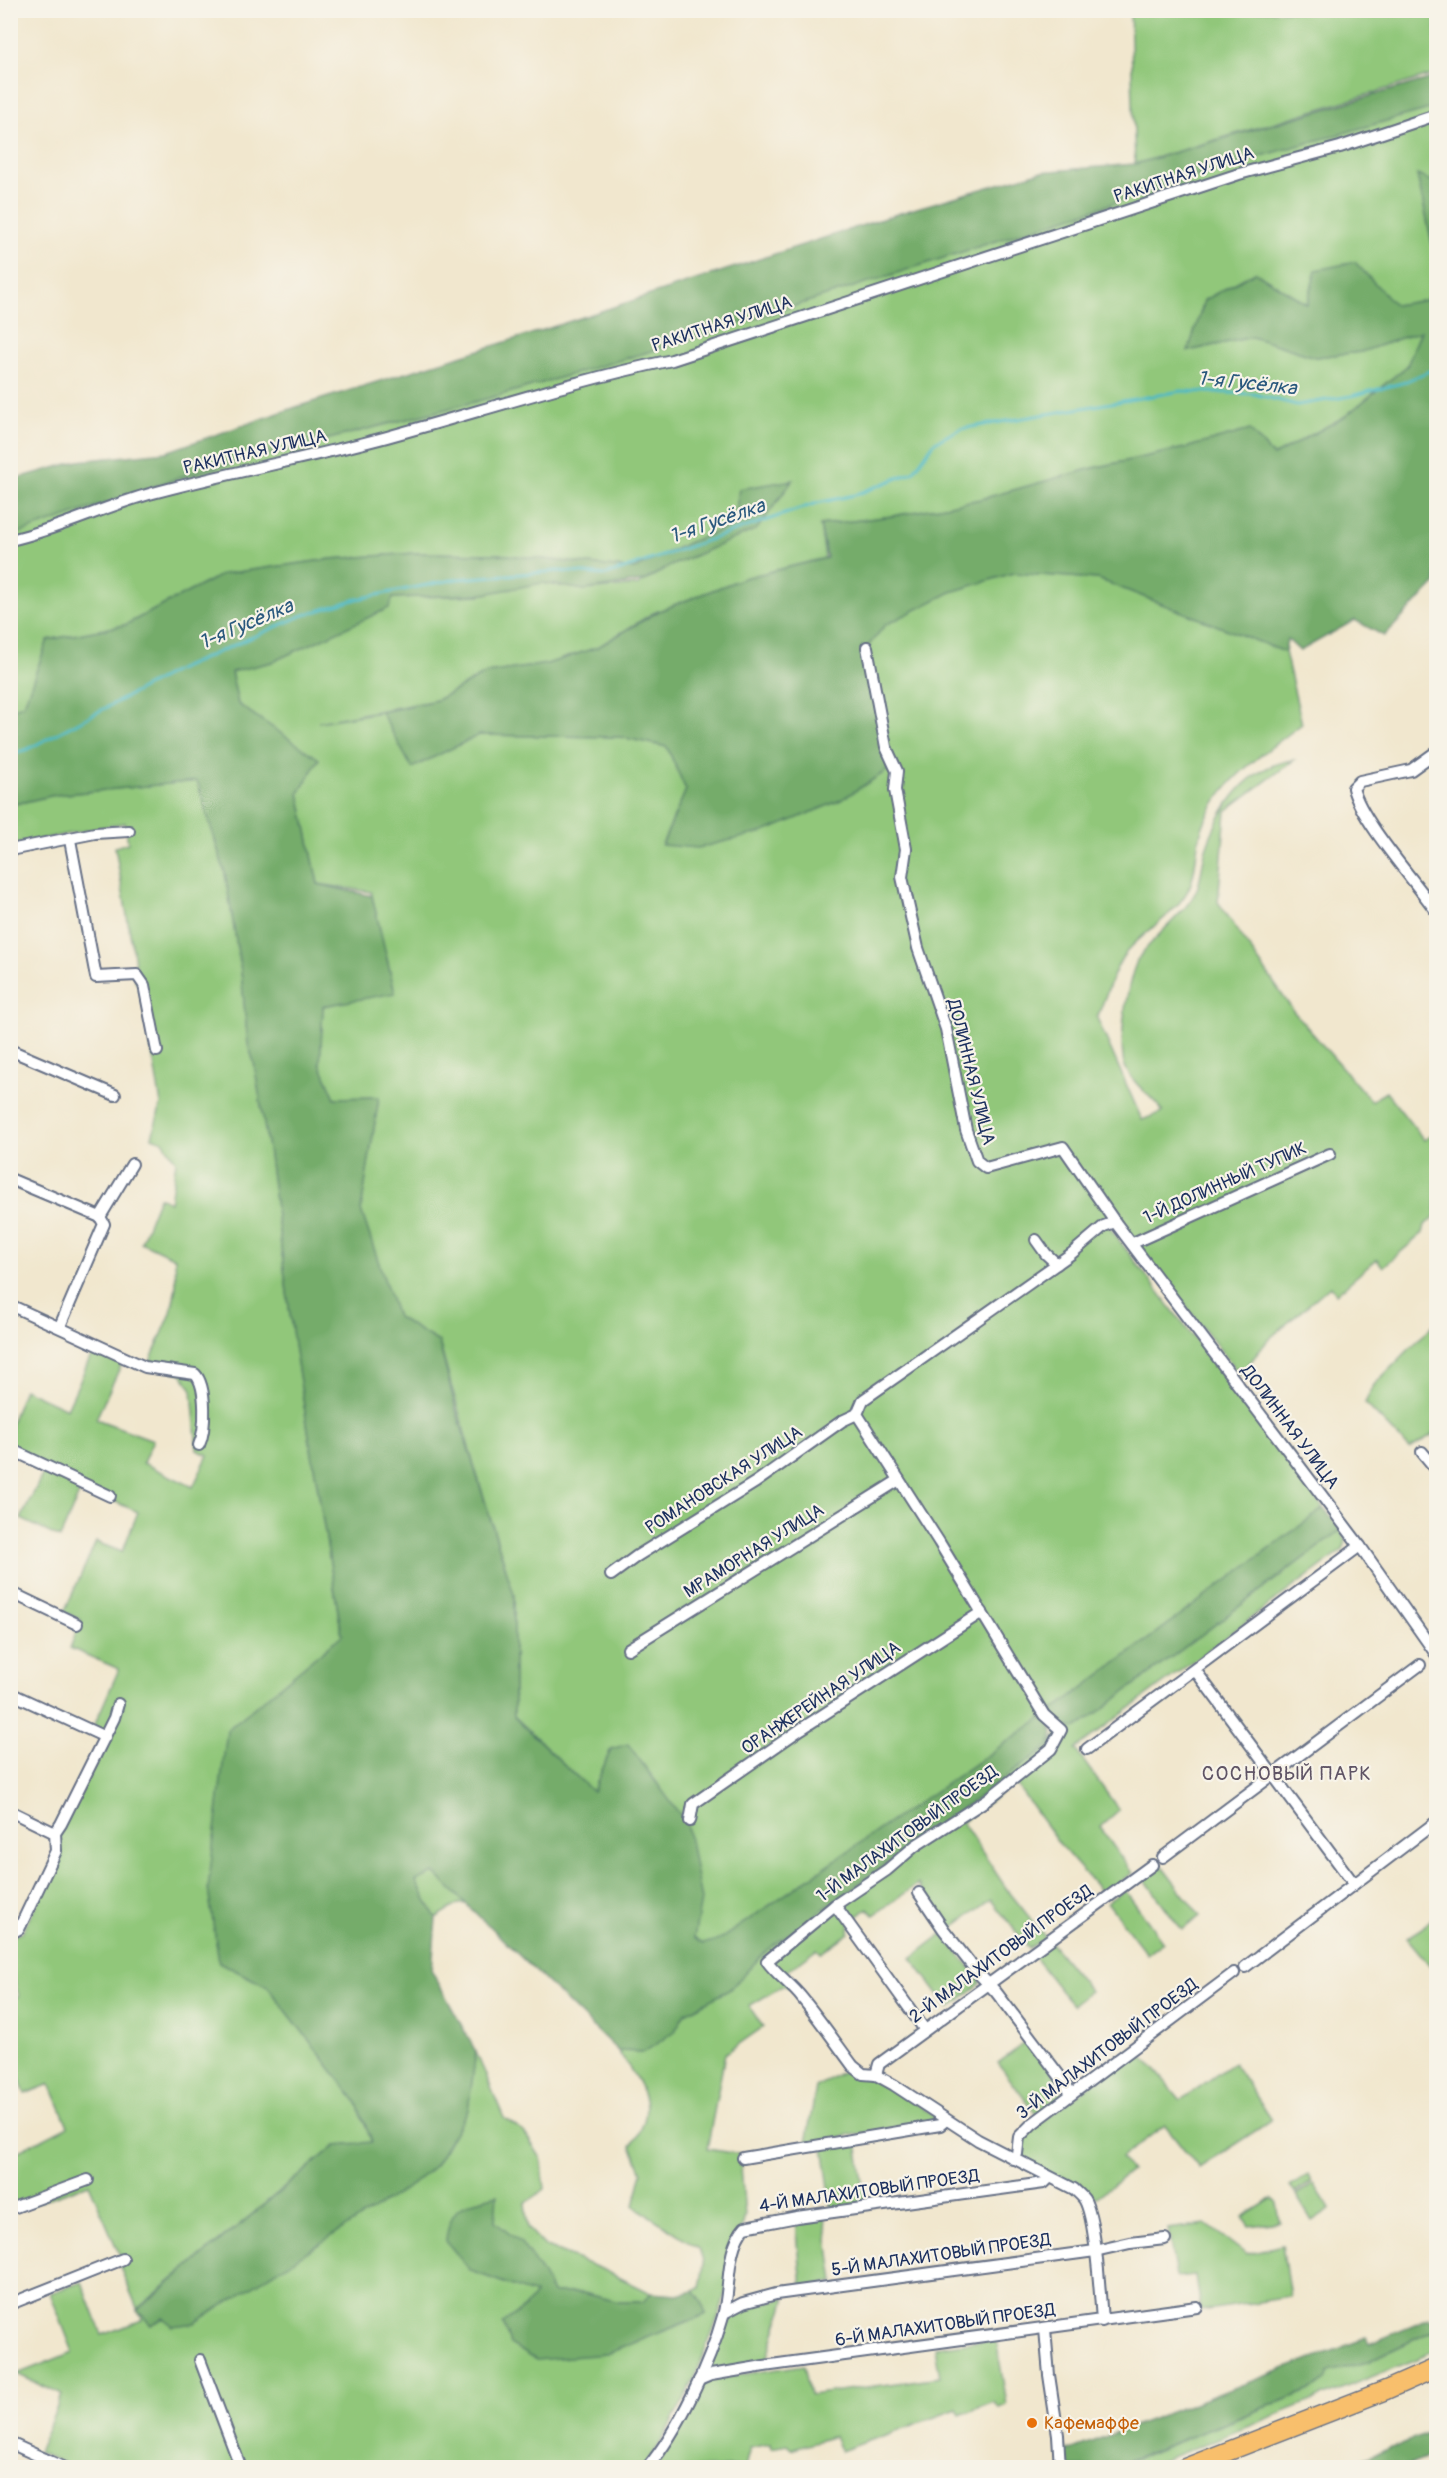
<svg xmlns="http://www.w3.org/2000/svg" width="1447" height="2478" viewBox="0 0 1447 2478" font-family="Pangolin,sans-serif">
	<rect width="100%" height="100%" fill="#f7f3e8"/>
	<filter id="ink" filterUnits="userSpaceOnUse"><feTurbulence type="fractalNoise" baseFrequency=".0167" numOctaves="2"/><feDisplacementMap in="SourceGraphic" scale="12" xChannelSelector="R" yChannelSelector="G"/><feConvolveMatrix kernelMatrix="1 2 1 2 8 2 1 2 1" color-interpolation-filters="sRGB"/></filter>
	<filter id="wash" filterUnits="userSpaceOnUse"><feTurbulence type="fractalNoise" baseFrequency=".008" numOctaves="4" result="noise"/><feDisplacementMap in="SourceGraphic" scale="24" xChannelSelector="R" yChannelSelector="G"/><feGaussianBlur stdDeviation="1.35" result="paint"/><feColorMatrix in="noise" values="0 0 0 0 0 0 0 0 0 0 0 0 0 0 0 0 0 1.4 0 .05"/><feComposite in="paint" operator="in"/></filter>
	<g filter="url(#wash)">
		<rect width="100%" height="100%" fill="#f1e7ce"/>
		<g fill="#91c77a" stroke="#567b6c" stroke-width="1.5">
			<polygon points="1130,11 1436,11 1436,74 1135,164"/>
			<path d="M1436 107V183L1417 175 1436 261V285L1426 300 1395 305 1307 304 1255 272 1204 300 1189 351 1252 337 1315 357 1361 352 1421 331 1407 366 1344 417 1273 456 1250 430 1185 448 1089 469 981 499 893 516 820 525 825 558 744 578 653 613 598 647 547 664 487 673 437 700 318 722 381 712 412 767 479 735 621 737 667 747 686 790 662 844 882 709 861 655 885 625 950 592 1013 573 1098 579 1285 652 1302 724C1263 754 1217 782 1201 832 1195 849 1197 869 1190 886 1177 916 1143 930 1124 955 1114 968 1104 1002 1097 1018L1142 1120 1163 1112C1152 1095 1125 1080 1123 1058 1120 1034 1127 981 1138 959 1142 952 1150 944 1156 938 1169 923 1189 908 1197 889 1202 877 1202 862 1206 849 1220 807 1247 766 1294 760L1226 811 1218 902 1294 1012 1371 1101 1386 1092 1424 1140 1436 1132V1215L1425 1225 1423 1233 1383 1267 1377 1259 1336 1294 1330 1286 1268 1340 1240 1375 1115 1216 1109 1227 1324 1508 1048 1714 719 1940 703 1944 694 1938 658 1784 628 1745 611 1749 593 1792 514 1716V1595L471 1455 439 1342 397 1318 361 1210 379 1097 335 1098 320 1064 323 1006 395 992 371 892 318 884 299 793 318 759 238 704 231 671 272 662 388 608 393 598 480 595 537 582 585 590 638 585 668 567 757 529 792 481 739 489 734 525 692 541 634 569 497 554 416 553 331 559 223 574 125 625 48 640 24 705 11 710 10 536 184 476 497 396 689 340 1247 160Z"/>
			<path d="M197 781 225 873 241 971 248 1044 254 1062 269 1155 294 1345 342 1636 227 1730 219 1962 268 1987 356 2101 372 2143 336 2145 137 2309 151 2325 412 2185 435 2165 468 2110 476 2052 504 2118 524 2132 541 2158 545 2189 525 2204 528 2228 546 2247 604 2270 651 2293 644 2302H619L583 2293H552C527 2244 510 2229 461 2205L536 2294 525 2307 504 2323 606 2354 705 2315 702 2302 694 2291 700 2288 704 2264 699 2248 634 2206 642 2172 631 2146C660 2106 642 2087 618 2051L644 2052 675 2031 685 2013 729 1990 768 1949 1049 1746 1063 1726 1077 1728 1341 1530 1346 1541 1343 1550 1075 1749 1119 1810 1100 1827 1132 1873 1103 1894 1061 1846 1015 1783 962 1822 1006 1888 1046 1938 1029 1948 991 1900 949 1930 918 1884 874 1915 868 1908 850 1923 849 1933 821 1953 817 1949 786 1972 804 1995 784 1985 749 2006 763 2027 725 2054 707 2149 740 2154 745 2216 720 2313 689 2390 658 2447 643 2467 75 2468 38 2452 62 2395 17 2374 73 2352 50 2293 82 2282 102 2335 142 2320 120 2267V2256L89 2184 11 2212V2155L68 2126 50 2084 25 2094 11 2056 10 2000 19 1996 11 1970V1937L22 1932 37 1904 60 1854 59 1834 109 1736 94 1726 119 1669 70 1648 81 1620 64 1612 96 1542 122 1552 138 1512 82 1487 60 1538 21 1519 45 1469 11 1445V1423L24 1389 67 1409 95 1347 123 1361 96 1419 153 1440 143 1463 193 1487 208 1455 197 1450 192 1390 182 1374 149 1364 171 1313 176 1287 175 1258 141 1242 159 1197 170 1202 176 1161 163 1141 152 1137 161 1104 141 988 135 980 136 968 115 847 128 843 125 823 11 845V805L55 795Z"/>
			<polygon points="1436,1322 1436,1432 1410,1449 1365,1403 1374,1385"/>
			<polygon points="1160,1864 1200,1916 1182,1930 1143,1877"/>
			<polygon points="434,1873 468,1904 458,1904 436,1918 415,1881"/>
			<polygon points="1125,1890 1163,1942 1147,1954 1107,1902"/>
			<polygon points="1436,1914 1436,1973 1407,1938 1423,1928"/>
			<polygon points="942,1934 980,1979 980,1984 949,2008 911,1958"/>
			<polygon points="1051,1943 1090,1991 1072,2005 1033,1956"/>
			<polygon points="1029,2040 1063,2088 1061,2098 1037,2116 998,2063"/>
			<polygon points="1138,2050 1181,2100 1233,2063 1272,2120 1199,2168 1165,2125 1121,2158 1131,2171 1097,2197 1087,2196 1029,2162 1023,2156 1022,2140 1033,2128"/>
			<path d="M847 2069C860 2079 877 2079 891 2087 908 2095 923 2109 939 2120L806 2143 816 2087Z"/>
			<polygon points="857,2142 866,2203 832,2208 823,2147"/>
			<polygon points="1308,2175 1312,2182 1295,2193 1290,2187"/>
			<polygon points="1314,2184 1330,2209 1312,2221 1296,2195"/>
			<polygon points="1273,2198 1277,2203 1280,2222 1249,2226 1243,2217"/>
			<polygon points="825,2217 834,2282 802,2287 796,2221"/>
			<polygon points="1206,2224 1246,2254 1282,2245 1290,2297 1201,2311 1196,2275 1176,2277 1168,2229"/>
			<path d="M786 2297 766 2363 711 2371 708 2369C730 2310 724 2312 786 2297Z"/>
			<polygon points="1436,2329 1436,2351 1147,2467 1112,2468 1315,2388 1328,2372 1367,2362"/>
			<path d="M996 2339 1007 2405 999 2408 994 2402 960 2415 957 2409 841 2451 834 2436 791 2449 787 2445 771 2448 770 2444 750 2448 745 2467 652 2468C656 2463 661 2458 665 2453 682 2429 684 2394 712 2379L804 2365 810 2395 940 2377 935 2347Z"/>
		</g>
		<g fill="#74ac6a" stroke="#486e64" stroke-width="1.5">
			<polygon points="1436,77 1436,107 1247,160 689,340 497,396 184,476 11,536 11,480 78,461 166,452 296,407 528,335 900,213 1039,172 1135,164"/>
			<polygon points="1417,175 1436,183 1436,261"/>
			<polygon points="1355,262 1395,305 1426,300 1436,285 1436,583 1384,636 1355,620 1300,651 1287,639 1285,652 1098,579 1013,573 951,592 885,625 861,655 882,709 888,770 841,800 764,832 698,848 662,845 686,790 667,747 621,737 479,735 412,768 381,712 437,700 487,673 547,664 598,647 659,611 744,578 827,558 820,525 893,516 981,499 1089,469 1185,448 1250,430 1273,456 1344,417 1407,366 1421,331 1361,352 1315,357 1252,337 1188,351 1205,300 1255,272 1307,304 1316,270"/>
			<path d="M793 480 757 529 668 567 644 581 585 590 542 583 484 594 393 598 389 608 272 662 231 672 238 704 319 759 299 793 318 884 372 896 395 993 323 1006 320 1064 335 1098 379 1097 361 1210 397 1317 439 1342 456 1409 514 1595V1717L593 1792 611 1749 628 1744 687 1824 701 1900 694 1938 703 1944 719 1940 1043 1717C1055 1727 1055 1733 1049 1746L768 1949 729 1990 685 2013 675 2031 644 2052 618 2051 434 1873 416 1881 436 1918 432 1971 476 2052 468 2110 435 2165 412 2185 195 2323 173 2326 163 2318 151 2325 137 2310 336 2145 372 2142 356 2101 268 1987 219 1962 208 1889 227 1730 342 1635 294 1345 269 1155 254 1062 248 1044 241 971 225 873 197 781 55 795 11 805 10 710 24 704 48 640 125 625 223 574 331 559 416 553 497 554 634 569 692 541 734 525 739 489Z"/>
			<polygon points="1324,1508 1341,1530 1077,1728 1063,1726 1048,1714"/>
			<path d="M497 2195 495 2222 521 2243 542 2273 552 2293H583L619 2302H643L651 2293 677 2295 694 2291 702 2302 706 2314 606 2354 536 2360 510 2344 503 2323 525 2307 535 2294 471 2271 446 2241C450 2203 465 2204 497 2195Z"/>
			<polygon points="1429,2319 1436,2323 1436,2329 1367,2362 1329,2372 1326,2381 1315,2388 1112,2467 1064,2467 1062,2453 1366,2338 1369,2344"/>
			<polygon points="1436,2430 1436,2454 1401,2467 1337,2467 1403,2444"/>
		</g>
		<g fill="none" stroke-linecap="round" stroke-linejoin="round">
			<polyline stroke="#4bb9c5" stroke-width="3" points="10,755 28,749 177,670 301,616 357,599 457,579 559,571 606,575 817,503 855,495 913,472 935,442 960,429 1181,391 1254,394 1297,405 1351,396 1402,383 1436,368"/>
		</g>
	</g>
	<g filter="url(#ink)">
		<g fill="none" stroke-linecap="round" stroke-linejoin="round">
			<defs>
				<g id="street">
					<path d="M10 540C60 529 104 506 153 493 230 472 310 458 387 437 482 411 576 380 672 360L1239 174 1340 147 1436 115"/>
					<polyline points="867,647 886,747 897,771 895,790 906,849 902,877 918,948 946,1029 966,1130 977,1161 986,1168 1063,1147 1115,1222 1360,1546 1436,1654"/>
					<path d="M1436 752 1411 770 1360 781 1353 788C1361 821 1415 881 1436 911"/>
					<polyline points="70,840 96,977 137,975 144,985 157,1051"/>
					<polyline points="10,850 95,833 129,831"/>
					<polyline points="10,1050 115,1095"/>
					<polyline points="10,1179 100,1217"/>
					<polyline points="100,1217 132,1164"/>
					<polyline points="1036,1240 1046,1254 1057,1264"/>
					<polyline points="1133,1243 1330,1154"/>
					<path d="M10 1305 145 1367 195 1374C207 1386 206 1430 199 1445"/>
					<polyline points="60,1326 104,1224 100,1217"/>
					<polyline points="10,1449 110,1496"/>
					<polyline points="1422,1452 1436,1469"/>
					<polyline points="611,1575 637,1556 756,1482 842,1421 857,1414"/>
					<polyline points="10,1592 77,1624"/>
					<polyline points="628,1649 899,1480"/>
					<polyline points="1195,1670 1354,1884"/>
					<polyline points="10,1693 105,1737"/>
					<polyline points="1087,1749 1360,1546"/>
					<polyline points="10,1811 55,1833"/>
					<polyline points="690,1821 693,1804 801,1729 982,1612"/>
					<polyline points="1163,1857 1420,1665"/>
					<polyline points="919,1893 944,1930 977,1972 996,1992 1065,2083 1071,2094"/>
					<polyline points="835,1905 925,2030"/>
					<polyline points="10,1934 19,1929 56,1851 55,1833 61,1824 114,1718 118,1704"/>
					<polyline points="1245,1967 1436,1822"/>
					<polyline points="876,2075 879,2064 1152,1865"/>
					<polyline points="743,2158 940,2125 946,2120"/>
					<polyline points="1013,2159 1017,2154 1019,2137 1032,2124 1234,1973"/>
					<polyline points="10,2209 88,2180"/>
					<polyline points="10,2304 123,2259"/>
					<polyline points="724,2313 743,2303 776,2294 1095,2251 1130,2243 1165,2239"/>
					<path d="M1102 2321C1100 2295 1096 2218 1084 2199 1081 2195 1077 2192 1074 2189L978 2140 894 2085 876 2075 863 2074 853 2066C836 2043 820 2020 802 1998 791 1984 777 1975 767 1961L835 1905 887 1870 915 1846 988 1799 1051 1749 1061 1730 1044 1715 939 1542 857 1414 863 1400 1071 1254 1104 1226 1115 1222"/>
					<polyline points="1045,2329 1049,2375 1058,2435 1060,2468"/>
					<polyline points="200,2360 241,2468"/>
					<polyline points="699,2380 711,2375 764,2366 1197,2307"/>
					<polyline points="10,2443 65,2468"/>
					<path d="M647 2468C679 2430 710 2363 723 2316 731 2289 725 2249 745 2227L797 2217 1044 2183 1049 2178"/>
				</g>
				<polyline id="primary" points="1185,2468 1386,2390 1436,2368"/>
			</defs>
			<use href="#street" stroke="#666f85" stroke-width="14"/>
			<use href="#primary" stroke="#666f85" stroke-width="21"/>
			<use href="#street" stroke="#fff" stroke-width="10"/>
			<use href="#primary" stroke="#f8bf6c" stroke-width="18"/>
		</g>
	</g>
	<circle fill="#e8710a" stroke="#f7f3e8" stroke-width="2" cx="1032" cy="2423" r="6"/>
	<g text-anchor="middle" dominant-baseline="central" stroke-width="4.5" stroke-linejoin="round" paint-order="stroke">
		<g font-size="18" fill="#1b2f5e" stroke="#f7f3e8">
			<text transform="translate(1184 175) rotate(-18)">РАКИТНАЯ УЛИЦА</text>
			<text transform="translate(722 324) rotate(-18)">РАКИТНАЯ УЛИЦА</text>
			<text transform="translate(255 452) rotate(-13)">РАКИТНАЯ УЛИЦА</text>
			<text transform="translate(971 1072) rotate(76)">ДОЛИННАЯ УЛИЦА</text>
			<text transform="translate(1225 1183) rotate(-24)">1-Й ДОЛИННЫЙ ТУПИК</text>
			<text transform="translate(1290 1427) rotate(53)">ДОЛИННАЯ УЛИЦА</text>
			<text transform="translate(724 1480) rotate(-33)">РОМАНОВСКАЯ УЛИЦА</text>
			<text transform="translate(754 1551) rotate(-32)">МРАМОРНАЯ УЛИЦА</text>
			<text transform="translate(821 1698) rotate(-34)">ОРАНЖЕРЕЙНАЯ УЛИЦА</text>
			<text transform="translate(907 1834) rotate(-36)">1-Й МАЛАХИТОВЫЙ ПРОЕЗД</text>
			<text transform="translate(1001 1954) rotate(-36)">2-Й МАЛАХИТОВЫЙ ПРОЕЗД</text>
			<text transform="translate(1107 2049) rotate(-37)">3-Й МАЛАХИТОВЫЙ ПРОЕЗД</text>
			<text transform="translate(869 2191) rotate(-8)">4-Й МАЛАХИТОВЫЙ ПРОЕЗД</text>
			<text transform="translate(941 2255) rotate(-8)">5-Й МАЛАХИТОВЫЙ ПРОЕЗД</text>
			<text transform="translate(945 2325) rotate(-8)">6-Й МАЛАХИТОВЫЙ ПРОЕЗД</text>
		</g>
		<g font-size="18" fill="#c56008" stroke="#f7f3e8" text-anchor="start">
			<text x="1044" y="2423">Кафемаффе</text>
		</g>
		<g font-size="20" font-style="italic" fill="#29587d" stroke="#f7f3e8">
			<text transform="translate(1247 383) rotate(6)">1-я Гусёлка</text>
			<text transform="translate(717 521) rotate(-19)">1-я Гусёлка</text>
			<text transform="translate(246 624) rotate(-23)">1-я Гусёлка</text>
		</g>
		<g font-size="20" letter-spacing="1.5" fill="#5f5465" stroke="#f7f3e8">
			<text x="1287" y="1773">СОСНОВЫЙ ПАРК</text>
		</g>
	</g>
	<rect width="1447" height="2478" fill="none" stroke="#f7f3e8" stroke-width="36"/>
</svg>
